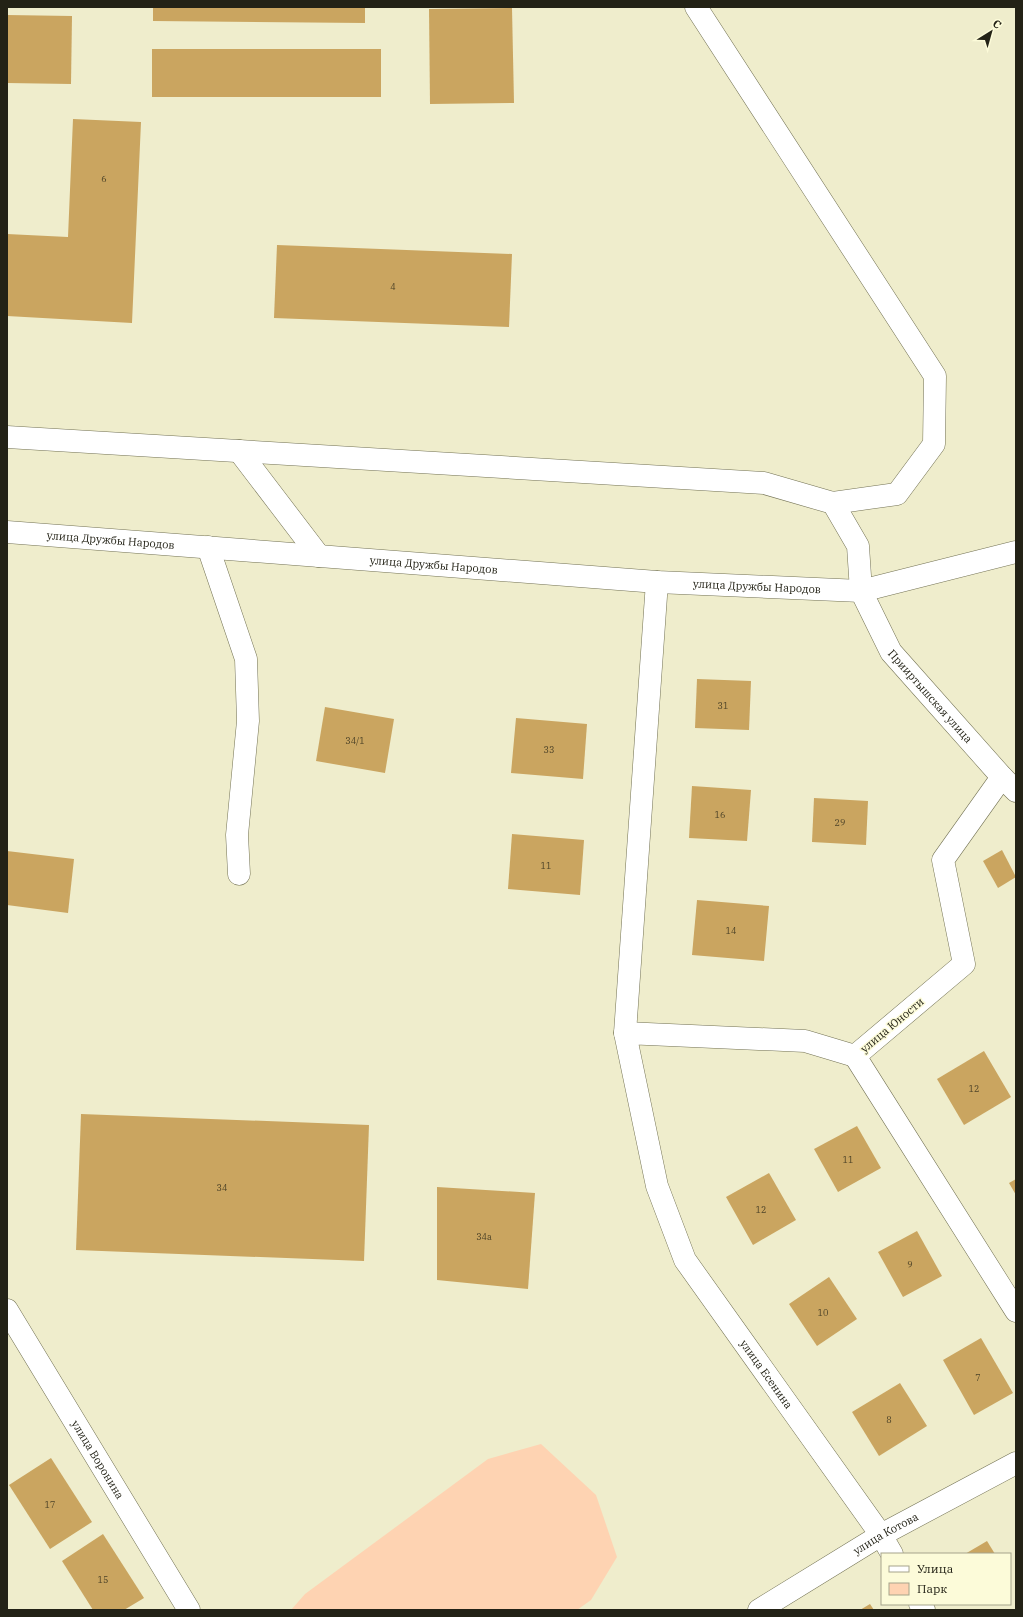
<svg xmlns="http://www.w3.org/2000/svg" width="1023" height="1617" viewBox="0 0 1023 1617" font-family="'IBM Plex Serif',serif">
	<rect width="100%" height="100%" fill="#efedcc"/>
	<polygon fill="#fed3b2" points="541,1444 596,1495 617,1557 591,1600 577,1610 291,1610 305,1594 488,1459"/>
	<g fill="#caa560">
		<polygon points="153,7 365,7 365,23 153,21"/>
		<polygon points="512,8 514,103 430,104 429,9"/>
		<polygon points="7,15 72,16 71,84 7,83"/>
		<rect x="152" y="49" width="229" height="48"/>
		<polygon points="73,119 141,122 132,323 7,316 7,234 68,237"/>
		<polygon points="277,245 512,254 509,327 274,318"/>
		<polygon points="697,679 751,681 749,730 695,728"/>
		<polygon points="325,707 394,719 385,773 316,761"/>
		<polygon points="516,718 587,724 583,779 511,773"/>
		<polygon points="692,786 751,790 747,841 689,838"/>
		<polygon points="814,798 868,801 866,845 812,842"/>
		<polygon points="512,834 584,840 580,895 508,889"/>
		<polygon points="1002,850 1016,877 998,888 983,861"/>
		<polygon points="7,851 74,859 68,913 7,905"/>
		<polygon points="697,900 769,906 764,961 692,955"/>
		<polygon points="984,1051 1011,1097 964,1125 937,1079"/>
		<polygon points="81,1114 369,1125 364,1261 76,1250"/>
		<polygon points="857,1126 881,1168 838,1192 814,1149"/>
		<polygon points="769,1173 796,1220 753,1245 726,1197"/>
		<polygon points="1016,1179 1016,1195 1009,1183"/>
		<polygon points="437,1187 535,1193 528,1289 437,1280"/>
		<polygon points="917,1231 942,1276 903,1297 878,1252"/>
		<polygon points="829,1277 857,1319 817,1346 789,1304"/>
		<polygon points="981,1338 1013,1393 974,1415 943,1360"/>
		<polygon points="900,1383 927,1426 879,1456 852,1412"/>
		<polygon points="51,1458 92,1522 50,1549 9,1485"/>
		<polygon points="103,1534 144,1598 124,1610 93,1610 62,1561"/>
		<polygon points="987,1541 995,1554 965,1554"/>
		<polygon points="870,1604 874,1610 860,1610"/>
	</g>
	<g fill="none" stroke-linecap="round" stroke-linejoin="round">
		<defs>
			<g id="minor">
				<polyline points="696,7 935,376 934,444 897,494 833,503"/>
				<path id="s1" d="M7 437 764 483 833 503 858 546 861 591 891 652 1002 777 1016 791"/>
				<polyline points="239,451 319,556"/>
				<path id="s2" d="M7 532 657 582 861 591 1016 552"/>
				<polyline points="208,547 246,659 248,721 237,835 239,874"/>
				<polyline points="1002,777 943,860 964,964 855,1056 1016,1311"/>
				<polyline points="625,1033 657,582"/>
				<path id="s3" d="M855 1056 805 1041 625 1033 657 1186 685 1260 881 1535 892 1554"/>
				<path id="s4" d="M7 1310 189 1610"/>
				<polyline points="920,1604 924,1610"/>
				<path id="s5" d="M759 1610 881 1535 1016 1463"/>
			</g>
		</defs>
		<use href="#minor" stroke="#737254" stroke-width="23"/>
		<use href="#minor" stroke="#fff" stroke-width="22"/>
	</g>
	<g text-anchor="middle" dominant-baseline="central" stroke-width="3" stroke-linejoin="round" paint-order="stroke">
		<g font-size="9" fill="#4d4328">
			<text x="104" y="178">6</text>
			<text x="393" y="286">4</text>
			<text x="723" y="705">31</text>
			<text x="355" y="740">34/1</text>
			<text x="549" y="749">33</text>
			<text x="720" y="814">16</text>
			<text x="840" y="822">29</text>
			<text x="546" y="865">11</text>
			<text x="731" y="930">14</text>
			<text x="974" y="1088">12</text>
			<text x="848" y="1159">11</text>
			<text x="222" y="1187">34</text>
			<text x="761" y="1209">12</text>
			<text x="484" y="1236">34a</text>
			<text x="910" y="1264">9</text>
			<text x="823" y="1312">10</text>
			<text x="978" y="1377">7</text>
			<text x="889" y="1419">8</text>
			<text x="50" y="1504">17</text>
			<text x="103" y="1579">15</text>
		</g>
		<g font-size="11" fill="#232216" stroke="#fcfbd9">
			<text stroke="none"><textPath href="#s2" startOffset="104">улица Дружбы Народов</textPath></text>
			<text stroke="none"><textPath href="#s2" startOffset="428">улица Дружбы Народов</textPath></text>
			<text stroke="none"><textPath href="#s2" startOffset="752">улица Дружбы Народов</textPath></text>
			<text stroke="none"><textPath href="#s1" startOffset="1052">Прииртышская улица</textPath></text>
			<text transform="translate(892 1025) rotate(-40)">улица Юности</text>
			<text stroke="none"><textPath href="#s3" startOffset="608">улица Есенина</textPath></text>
			<text stroke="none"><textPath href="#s4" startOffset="175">улица Воронина</textPath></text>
			<text stroke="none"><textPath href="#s5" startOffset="148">улица Котова</textPath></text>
		</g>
	</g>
	<rect width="1023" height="1617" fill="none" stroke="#232216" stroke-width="16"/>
	<rect x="881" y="1553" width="130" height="52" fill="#fcfbd9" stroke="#a5a48b"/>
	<rect x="889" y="1566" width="20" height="6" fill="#ffffff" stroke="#a5a48b"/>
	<text x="917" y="1573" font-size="12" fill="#232216">Улица</text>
	<rect x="889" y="1583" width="20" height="12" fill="#fed3b2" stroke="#a5a48b"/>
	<text x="917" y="1593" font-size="12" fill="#232216">Парк</text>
	<g transform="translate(991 32) rotate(37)" stroke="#fcfbd9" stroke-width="3" paint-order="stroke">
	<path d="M0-3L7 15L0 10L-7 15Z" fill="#232216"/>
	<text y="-6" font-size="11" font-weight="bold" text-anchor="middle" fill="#232216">С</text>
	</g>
</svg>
